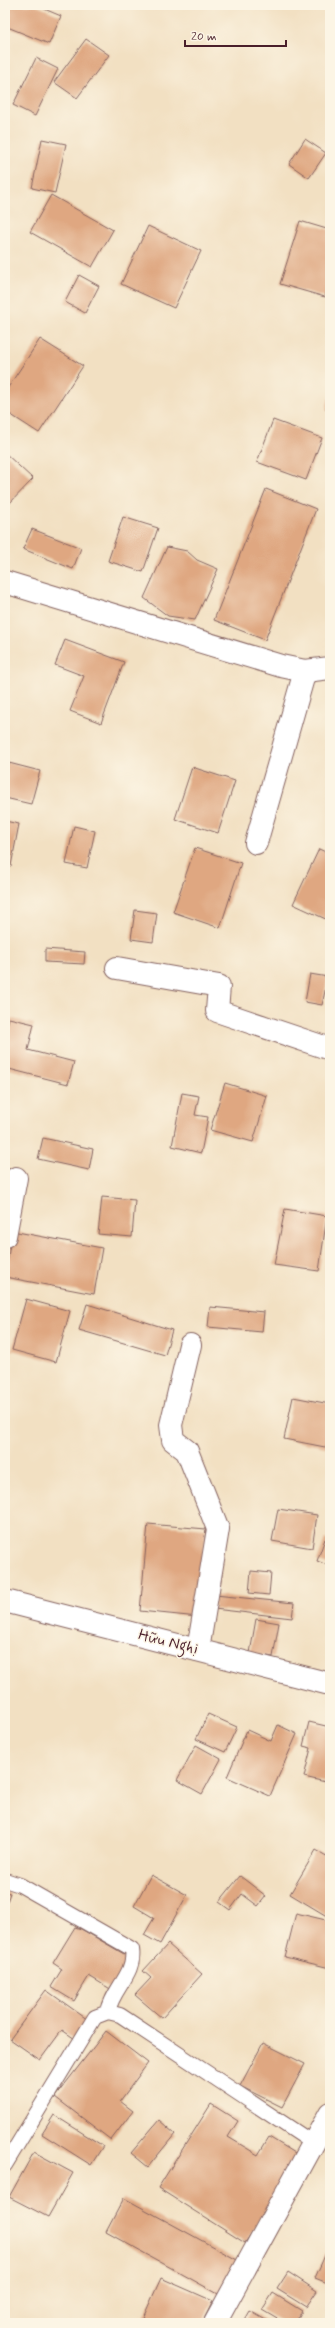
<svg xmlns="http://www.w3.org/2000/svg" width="335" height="2328" viewBox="0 0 335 2328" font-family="Mynerve,sans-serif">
	<rect width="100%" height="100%" fill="#fcf5e5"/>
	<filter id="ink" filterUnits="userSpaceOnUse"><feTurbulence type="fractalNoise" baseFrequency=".025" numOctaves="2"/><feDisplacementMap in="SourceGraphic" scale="8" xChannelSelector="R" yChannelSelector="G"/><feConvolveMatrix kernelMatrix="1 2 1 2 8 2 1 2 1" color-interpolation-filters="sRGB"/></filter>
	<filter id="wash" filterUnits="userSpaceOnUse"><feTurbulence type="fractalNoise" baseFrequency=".012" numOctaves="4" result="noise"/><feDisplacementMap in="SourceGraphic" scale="16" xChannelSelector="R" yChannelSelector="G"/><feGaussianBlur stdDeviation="0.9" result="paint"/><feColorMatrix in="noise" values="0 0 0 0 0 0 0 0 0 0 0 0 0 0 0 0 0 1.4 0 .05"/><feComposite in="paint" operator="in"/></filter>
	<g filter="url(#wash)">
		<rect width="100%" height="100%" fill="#f2e0c2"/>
		<g id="blocks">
			<g fill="#dfa781">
				<polygon points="5,5 35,5 61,16 49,44 5,26"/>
				<polygon points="86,39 109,55 77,98 54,82"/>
				<polygon points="36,58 58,69 35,116 13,105"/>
				<polygon points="42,139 66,144 55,193 32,188"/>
				<polygon points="305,139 326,153 309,178 289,164"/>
				<polygon points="51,195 113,230 92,267 30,232"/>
				<polygon points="300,221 330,230 330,281 325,297 280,284"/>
				<polygon points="148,226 201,251 174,308 121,284"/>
				<polygon points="79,275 99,286 85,313 65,302"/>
				<polygon points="40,339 83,366 39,433 5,411 5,392"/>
				<polygon points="329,398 330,398 330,411 326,410"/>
				<polygon points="273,420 322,438 306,480 257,462"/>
				<polygon points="5,453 33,479 6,507 5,506"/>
				<polygon points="266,489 316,509 265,640 214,620"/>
				<polygon points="123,517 158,528 143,572 108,561"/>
				<polygon points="32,529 81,548 73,569 23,549"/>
				<polygon points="167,547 187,551 197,560 218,569 195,620 168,616 144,598"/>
				<polygon points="65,640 124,662 101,723 70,711 84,676 55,665"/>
				<polygon points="5,762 40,771 31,804 5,798"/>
				<polygon points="192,767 235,781 218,833 175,819"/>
				<polygon points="5,821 19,824 11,866 5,865"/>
				<polygon points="74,826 95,831 87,868 66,864"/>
				<polygon points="195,848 241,863 220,928 173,912"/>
				<polygon points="319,849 330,854 330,921 293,904"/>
				<polygon points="135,910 157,913 153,942 131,939"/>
				<polygon points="45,949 85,952 84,964 45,962"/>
				<polygon points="310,974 328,977 322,1005 305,1002"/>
				<polygon points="9,1018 34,1024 28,1050 74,1062 68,1084 5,1068 5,1032"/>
				<polygon points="225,1083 267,1096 253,1142 210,1130"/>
				<polygon points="182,1093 199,1096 195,1115 208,1117 201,1153 172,1146"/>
				<polygon points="43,1138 93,1149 89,1170 38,1159"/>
				<polygon points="102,1197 135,1200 132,1237 98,1234"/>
				<polygon points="285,1209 327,1216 319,1271 274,1265"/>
				<polygon points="12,1231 102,1248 94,1294 5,1277"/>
				<polygon points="26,1299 70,1311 56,1362 12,1350"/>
				<polygon points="87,1304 172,1330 165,1355 79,1330"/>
				<polygon points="210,1307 264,1312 262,1332 208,1327"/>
				<polygon points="293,1397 330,1404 330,1448 284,1439"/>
				<polygon points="278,1509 317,1515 312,1548 272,1541"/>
				<polygon points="148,1524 206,1529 198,1617 140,1611"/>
				<polygon points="325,1539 330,1541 330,1566 317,1561"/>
				<polygon points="251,1571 271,1573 269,1595 249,1593"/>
				<polygon points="215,1595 294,1603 292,1618 214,1609"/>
				<polygon points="256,1619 279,1623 273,1657 250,1653"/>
				<polygon points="208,1714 237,1727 225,1752 196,1739"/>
				<polygon points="309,1722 330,1727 330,1783 304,1777 311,1748 303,1746"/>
				<polygon points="278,1725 297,1734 270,1796 227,1777 247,1730 271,1741"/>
				<polygon points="196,1745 221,1759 202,1794 177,1780"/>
				<polygon points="316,1850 330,1858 330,1918 290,1894"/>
				<polygon points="151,1875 187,1895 160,1944 144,1935 154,1918 134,1906"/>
				<polygon points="240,1876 266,1896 258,1906 242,1894 230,1910 219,1902"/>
				<polygon points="5,1892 10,1893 5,1908"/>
				<polygon points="296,1913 330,1921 330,1968 285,1957"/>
				<polygon points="75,1927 81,1929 131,1958 112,1990 89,1976 74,2001 51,1987 62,1969 53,1963"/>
				<polygon points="168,1944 202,1974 162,2018 135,1995 151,1978 143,1971"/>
				<polygon points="46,1990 91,2022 78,2041 62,2030 40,2060 10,2039"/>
				<polygon points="106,2031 148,2063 120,2101 133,2111 111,2140 55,2097"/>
				<polygon points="263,2043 305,2064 282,2107 240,2086"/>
				<polygon points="211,2104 238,2121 228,2137 258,2155 269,2137 300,2156 245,2243 158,2188"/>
				<polygon points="54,2115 103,2146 91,2165 42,2134"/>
				<polygon points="159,2120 175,2134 148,2167 131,2153"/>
				<polygon points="34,2152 73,2173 48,2217 9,2197"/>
				<polygon points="124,2198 239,2261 220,2295 106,2232"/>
				<polygon points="330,2244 330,2284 315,2278"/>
				<polygon points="288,2272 317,2291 306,2307 277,2289"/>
				<polygon points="161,2278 213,2301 202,2323 150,2323 142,2320"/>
				<polygon points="273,2293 302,2311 295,2323 284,2323 262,2310"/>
				<polygon points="250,2311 271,2323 243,2323"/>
			</g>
		</g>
	</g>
	<g filter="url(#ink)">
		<use href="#blocks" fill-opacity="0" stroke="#856360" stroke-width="1"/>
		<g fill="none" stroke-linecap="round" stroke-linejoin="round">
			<defs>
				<g id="service">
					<path d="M5 1880 20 1885 132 1949C136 1974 112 1989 108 2012"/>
					<polyline points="5,2165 95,2017 108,2012 120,2015 313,2143"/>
				</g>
				<g id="minor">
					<polyline points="5,582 281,666 305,671 330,668"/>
					<polyline points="256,843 305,671"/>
					<polyline points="117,968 219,986 217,1011 330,1049"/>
					<polyline points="5,1236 16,1178"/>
					<polyline points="190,1345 171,1425 173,1440 187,1451 218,1529 198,1650"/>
					<polyline points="5,1601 330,1684"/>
					<polyline points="215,2323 330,2113"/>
				</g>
			</defs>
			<use href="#service" stroke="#856360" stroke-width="16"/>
			<use href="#minor" stroke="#856360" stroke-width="24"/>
			<use href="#service" stroke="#fff" stroke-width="14"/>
			<use href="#minor" stroke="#fff" stroke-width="22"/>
		</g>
	</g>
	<g text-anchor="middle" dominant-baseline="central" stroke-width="3" stroke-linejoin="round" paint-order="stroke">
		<g font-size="16" fill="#4a1f2b" stroke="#fcf5e5">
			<text transform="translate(168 1642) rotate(14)">Hữu Nghị</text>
		</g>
	</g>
	<rect width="335" height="2328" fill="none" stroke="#fcf5e5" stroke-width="20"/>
	<path d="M185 40v6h101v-6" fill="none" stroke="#4a1f2b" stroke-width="2"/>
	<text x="191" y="40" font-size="12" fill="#4a1f2b" stroke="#fcf5e5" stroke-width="3" paint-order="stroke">20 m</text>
</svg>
